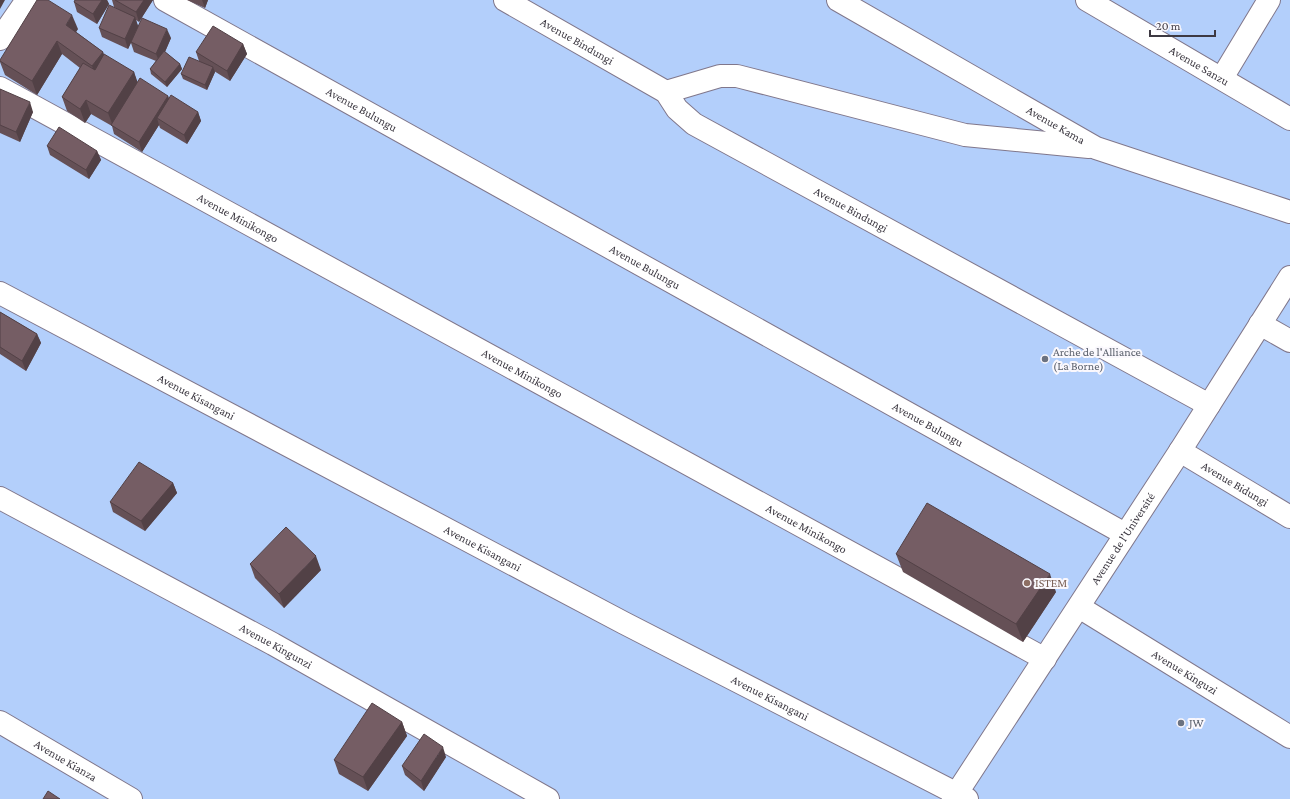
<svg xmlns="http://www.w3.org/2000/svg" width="1290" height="799" viewBox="0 0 1290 799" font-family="'Crimson Pro',serif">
	<rect width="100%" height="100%" fill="#f1e7fe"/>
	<rect fill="#b3cffb" x="0" y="0" width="1290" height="799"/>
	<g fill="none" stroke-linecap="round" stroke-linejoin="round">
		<defs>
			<g id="minor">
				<path id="s1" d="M165 0 1125 534"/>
				<path id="s2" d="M505 0 666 92 677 109 694 124 1209 405"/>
				<path id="s3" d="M838 0 1096 148 1290 212"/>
				<path id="s4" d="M1087 0 1290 119"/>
				<polyline points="0,39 27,0"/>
				<polyline points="1222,78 1269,0"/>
				<path id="s5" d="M0 88 1045 659"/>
				<polyline points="666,92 720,76 737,76 965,135 1089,147"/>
				<path id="s6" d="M0 293 624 623 967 799"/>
				<polyline points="1260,324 1290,341"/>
				<path id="s7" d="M1180 451 1290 517"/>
				<path id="s8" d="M0 498 273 644 548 799"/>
				<path id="s9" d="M1079 607 1290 737"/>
				<path id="s10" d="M0 722 131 799"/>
			</g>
			<g id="secondary">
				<path id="s11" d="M953 799 1180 451 1290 277"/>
			</g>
		</defs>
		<use href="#minor" stroke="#80778b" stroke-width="24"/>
		<use href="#secondary" stroke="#80778b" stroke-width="24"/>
		<use href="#minor" stroke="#fff" stroke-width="22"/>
		<use href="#secondary" stroke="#fff" stroke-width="22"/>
	</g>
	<g fill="#655056">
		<polygon points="75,0 107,0 109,4 97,24 77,12 74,2"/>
		<polygon points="112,0 153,0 139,22 136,20 138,26 171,38 165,52 180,64 182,69 167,87 151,74 150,69 156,61 134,52 131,43 128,49 102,37 99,28 119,10 114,7"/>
		<polygon points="187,0 208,0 205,8"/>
		<polygon points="78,29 76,32 103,52 104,55 134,72 137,83 168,96 169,99 198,112 201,121 187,144 160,128 159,125 142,152 114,134 112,126 91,114 85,123 67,111 62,97 80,68 62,54 37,95 5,75 0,62 0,60"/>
		<polygon points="243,44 247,54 230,81 214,71 215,72 207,90 183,79 181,74 199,61 196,52"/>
		<polygon points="0,89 33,112 20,142 0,133"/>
		<polygon points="47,146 97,151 101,160 89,179 50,155"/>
		<polygon points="0,312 37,334 41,343 26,371 0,354"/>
		<polygon points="173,483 177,493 145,531 113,512 110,502"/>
		<polygon points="896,554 1056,592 1023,642 903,572"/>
		<polygon points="250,564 321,570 284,608 255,578"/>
		<polygon points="402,722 407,736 368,791 339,774 334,760"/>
		<polygon points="446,757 424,791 405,775 402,766"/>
	</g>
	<g fill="#524146">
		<polygon points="0,0 5,0 0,9"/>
		<polygon points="102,0 107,0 109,4 97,24 93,14"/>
		<polygon points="144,0 153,0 139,22 136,12"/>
		<polygon points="202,0 208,0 205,8"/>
		<polygon points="72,15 78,29 71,39 66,25"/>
		<polygon points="135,17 138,26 128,49 125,39"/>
		<polygon points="167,29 171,38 160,63 156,54"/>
		<polygon points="57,41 62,54 37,95 32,81"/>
		<polygon points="243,44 247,54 230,81 227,71"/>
		<polygon points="103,52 108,66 97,80 92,66"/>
		<polygon points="180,64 182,69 167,87 165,82"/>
		<polygon points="213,67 215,72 207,90 205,85"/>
		<polygon points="134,72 139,86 113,126 108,113"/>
		<polygon points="168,96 172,106 157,118 159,125 142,152 139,142"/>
		<polygon points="86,100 91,114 85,123 80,109"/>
		<polygon points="30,102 33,112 20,142 16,132"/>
		<polygon points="198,112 201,121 187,144 184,135"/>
		<polygon points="97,151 101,160 89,179 86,170"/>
		<polygon points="37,334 41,343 26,371 22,361"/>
		<polygon points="173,483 177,493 145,531 141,521"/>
		<polygon points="316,556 321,570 284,608 279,594"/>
		<polygon points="1050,574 1056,592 1023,642 1016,624"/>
		<polygon points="402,722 407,736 368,791 363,777"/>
		<polygon points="443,747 446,757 424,791 421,781"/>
	</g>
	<g fill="#755d64" stroke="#524146">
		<polygon points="37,0 48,0 72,15 66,25 103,52 92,66 57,41 32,81 0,61 0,60"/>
		<polygon points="75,0 102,0 93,14 74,2"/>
		<polygon points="115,0 144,0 136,12"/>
		<polygon points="109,5 135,17 125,39 99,28"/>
		<polygon points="142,18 167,29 156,54 131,42"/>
		<polygon points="213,26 243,44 227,71 196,52"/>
		<polygon points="164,51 180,64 165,82 150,69"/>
		<polygon points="104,54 134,72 108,113 86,100 80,109 62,97 83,63 95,70"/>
		<polygon points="189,57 213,67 205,85 181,74"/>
		<polygon points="140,78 168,96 139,142 111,125"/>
		<polygon points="0,89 30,102 16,132 0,125"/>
		<polygon points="171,95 198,112 184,135 157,118"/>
		<polygon points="59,127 97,151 86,170 47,146"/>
		<polygon points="0,312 37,334 22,361 0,347"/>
		<polygon points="139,462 173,483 141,521 110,502"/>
		<polygon points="927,503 1050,574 1016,624 896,554"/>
		<polygon points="286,527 316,556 279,594 250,564"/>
		<polygon points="372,703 402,722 363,777 334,760"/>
		<polygon points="424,734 443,747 421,781 402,766"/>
		<polygon points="48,791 60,799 43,799"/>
	</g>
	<g fill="#6b7280" stroke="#faf8fd" stroke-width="1.5">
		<circle cx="1045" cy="359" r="4"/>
		<circle cx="1181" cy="723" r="4"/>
	</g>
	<circle fill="#8d6e63" stroke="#faf8fd" stroke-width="1.5" cx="1027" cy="583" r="4"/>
	<g text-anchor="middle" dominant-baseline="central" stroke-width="4" stroke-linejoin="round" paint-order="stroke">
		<g font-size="12" fill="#3d3942" stroke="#faf8fd">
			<text stroke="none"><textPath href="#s2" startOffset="83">Avenue Bindungi</textPath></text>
			<text stroke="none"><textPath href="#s4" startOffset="130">Avenue Sanzu</textPath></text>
			<text stroke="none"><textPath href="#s1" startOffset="225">Avenue Bulungu</textPath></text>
			<text stroke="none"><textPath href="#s3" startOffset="251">Avenue Kama</textPath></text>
			<text stroke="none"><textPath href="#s2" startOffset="407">Avenue Bindungi</textPath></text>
			<text stroke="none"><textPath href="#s5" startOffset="271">Avenue Minikongo</textPath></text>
			<text stroke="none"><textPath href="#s1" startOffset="549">Avenue Bulungu</textPath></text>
			<text stroke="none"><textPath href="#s5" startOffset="595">Avenue Minikongo</textPath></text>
			<text stroke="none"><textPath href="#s6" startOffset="222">Avenue Kisangani</textPath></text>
			<text stroke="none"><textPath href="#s1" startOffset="873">Avenue Bulungu</textPath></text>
			<text stroke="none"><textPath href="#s7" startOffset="64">Avenue Bidungi</textPath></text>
			<text stroke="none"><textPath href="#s5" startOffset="919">Avenue Minikongo</textPath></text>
			<text stroke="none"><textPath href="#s11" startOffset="311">Avenue de l’Université</textPath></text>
			<text stroke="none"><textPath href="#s6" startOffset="546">Avenue Kisangani</textPath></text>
			<text stroke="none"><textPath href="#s8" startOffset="313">Avenue Kingunzi</textPath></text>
			<text stroke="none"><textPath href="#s9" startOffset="124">Avenue Kinguzi</textPath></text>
			<text stroke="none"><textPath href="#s6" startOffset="870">Avenue Kisangani</textPath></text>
			<text stroke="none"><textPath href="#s10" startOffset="76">Avenue Kianza</textPath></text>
		</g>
		<g font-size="12" fill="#5b616d" stroke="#faf8fd" text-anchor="start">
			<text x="1053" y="352">Arche de l'Alliance<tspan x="1053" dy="14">(La Borne)</tspan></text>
			<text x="1189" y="723">JW</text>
		</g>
		<g font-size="12" fill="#785e54" stroke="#faf8fd" text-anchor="start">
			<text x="1035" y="583">ISTEM</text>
		</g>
	</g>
	<path d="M1150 30v6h65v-6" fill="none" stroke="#3d3942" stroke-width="2"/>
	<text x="1156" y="30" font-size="12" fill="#3d3942" stroke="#faf8fd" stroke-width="3" paint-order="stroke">20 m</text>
</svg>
